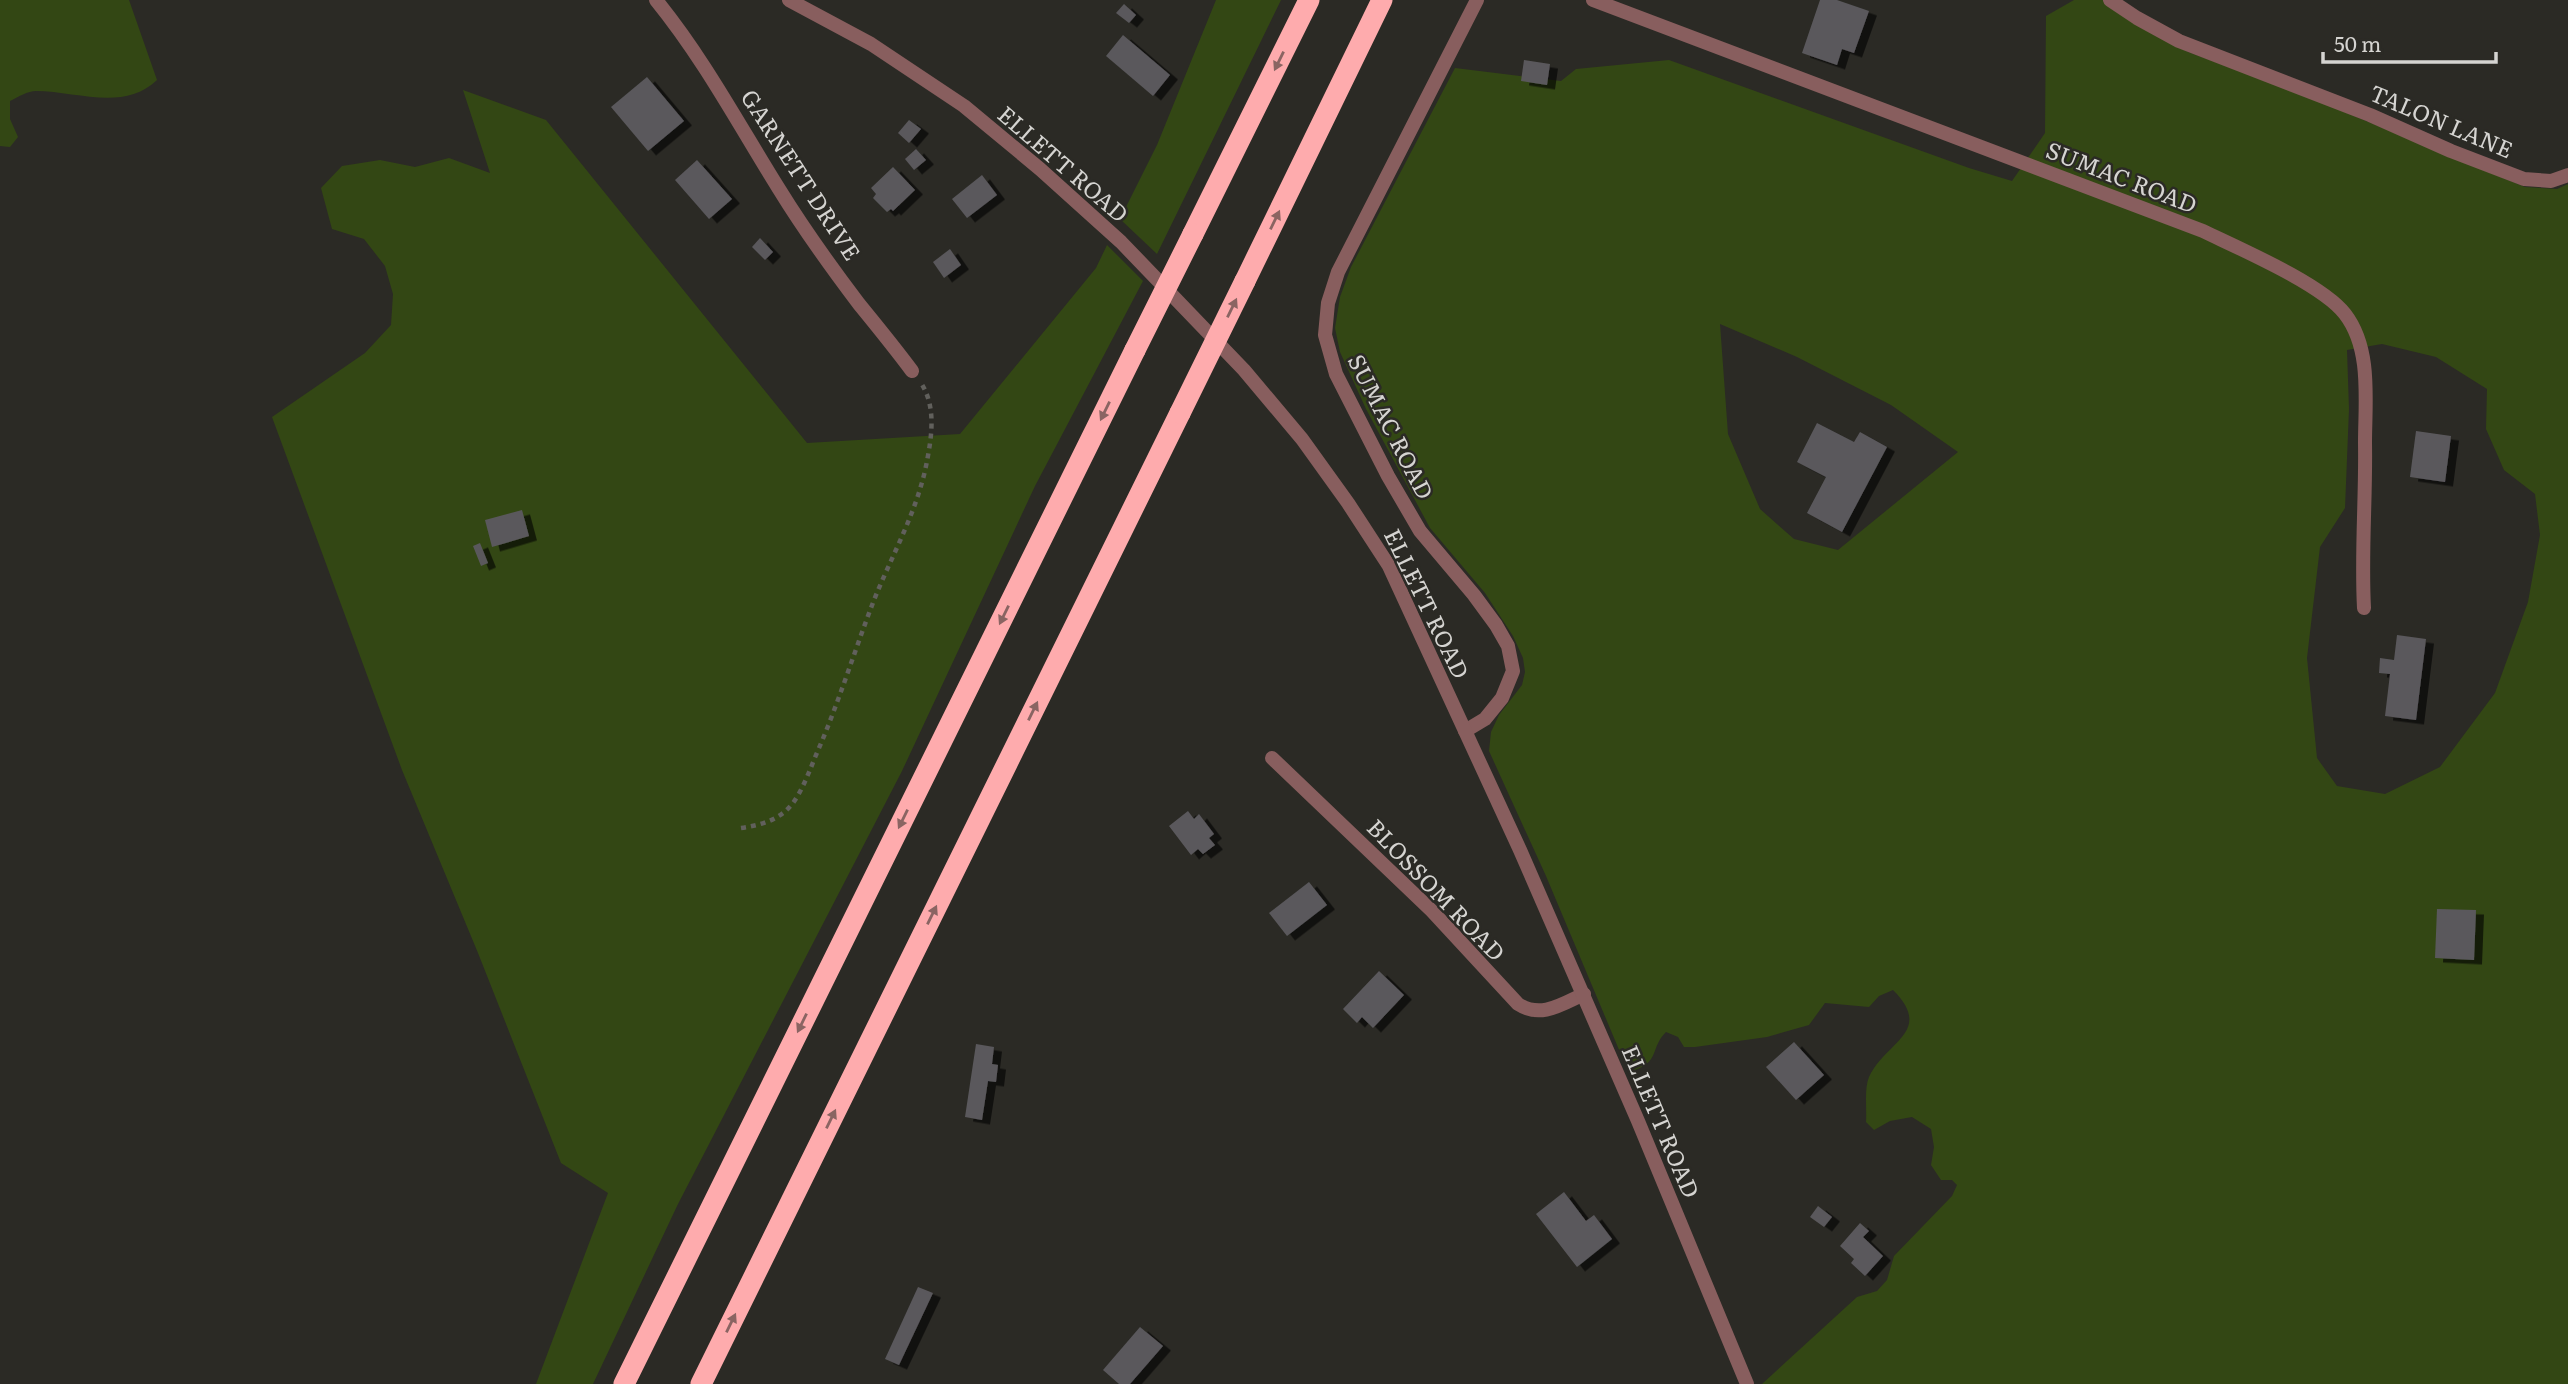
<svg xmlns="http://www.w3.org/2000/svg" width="2568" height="1384" viewBox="0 0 2568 1384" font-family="Literata,serif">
	<defs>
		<filter id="shadow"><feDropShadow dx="8" dy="4.5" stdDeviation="0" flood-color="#0009"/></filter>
	</defs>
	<rect width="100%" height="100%" fill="#2b2a25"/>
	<g fill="#334714" fill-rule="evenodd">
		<path d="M0 0H129L157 80C124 112 76 91 36 91 28 91 18 97 10 101V119L18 137 10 147 0 146Z"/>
		<polygon points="1216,0 1281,0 1157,254 1120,219 1157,145"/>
		<path d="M2074 0H2103L2129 20 2188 52 2294 91 2525 187 2557 189 2568 184V1384H1762L1857 1297 1877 1291 1887 1280 1894 1256 1952 1196 1957 1185 1952 1180H1941L1931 1165 1934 1147 1931 1129 1912 1117 1890 1121 1874 1130 1866 1122C1867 1109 1864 1089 1869 1077 1885 1042 1935 1032 1893 990L1879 996 1869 1007 1825 1003 1809 1025 1767 1037 1695 1047H1684L1678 1037 1666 1032C1650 1048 1660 1061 1635 1070L1625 1064 1546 876 1489 751 1491 732 1499 715 1522 685 1525 672 1523 658 1513 636 1485 593 1430 528 1366 409 1340 352 1335 328 1340 297 1351 267 1455 68 1561 81 1576 69 1669 60 1969 168 2012 181 2045 133 2046 16ZM1720 324 1797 357 1891 405 1958 452 1838 550 1794 539 1760 509 1728 434ZM2382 344 2436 357 2487 389 2486 429 2504 470 2535 494 2540 535 2528 602 2495 693 2440 767 2385 794 2337 786 2317 758 2307 658 2320 547 2345 508 2349 409 2347 350Z"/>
		<polygon points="463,90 546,120 807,443 960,434 1096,268 1107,245 1143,281 1035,486 902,771 678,1204 593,1384 536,1384 608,1193 561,1163 478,953 402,770 272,417 365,353 391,325 393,294 385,266 364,239 332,229 321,188 342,166 380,160 415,167 449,158 490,173"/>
	</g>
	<g fill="#5a585c" filter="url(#shadow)">
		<polygon points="1820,0 1837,0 1869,11 1854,53 1842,49 1837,65 1802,53"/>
		<polygon points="1124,4 1136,15 1129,23 1116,13"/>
		<polygon points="1123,35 1170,75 1153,96 1106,56"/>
		<polygon points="1524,60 1550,64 1547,85 1521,81"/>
		<polygon points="647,77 684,121 648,151 611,107"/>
		<polygon points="909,120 921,129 909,143 898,133"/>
		<polygon points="916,149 926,160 914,170 905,159"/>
		<polygon points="697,160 732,199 709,219 675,180"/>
		<polygon points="893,167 915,190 893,211 891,209 887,212 873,198 876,194 871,188"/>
		<polygon points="982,175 997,195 967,218 952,199"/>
		<polygon points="760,238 773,252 765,260 752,247"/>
		<polygon points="950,249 961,265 944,278 933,262"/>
		<polygon points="1817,423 1854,442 1860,432 1887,447 1842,532 1807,513 1826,477 1797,462"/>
		<polygon points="2416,431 2451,436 2445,482 2410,477"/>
		<polygon points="522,510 529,536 492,547 485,520"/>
		<polygon points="480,543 488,563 481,566 473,546"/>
		<polygon points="2397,635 2426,639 2416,720 2385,716 2390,674 2379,673 2380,658 2394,660"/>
		<polygon points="1188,811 1194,819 1199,814 1214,834 1209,838 1215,845 1203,854 1198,849 1191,855 1169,826"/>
		<polygon points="1309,882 1327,905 1287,936 1269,913"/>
		<polygon points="2437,909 2476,910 2474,960 2435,958"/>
		<polygon points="1379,971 1404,995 1373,1028 1362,1017 1357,1023 1343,1009"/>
		<polygon points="1794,1042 1824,1075 1796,1100 1766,1067"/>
		<polygon points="976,1044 994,1047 992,1064 998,1065 996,1082 988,1081 982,1120 965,1117"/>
		<polygon points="1564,1192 1586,1221 1594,1215 1612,1239 1577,1267 1536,1214"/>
		<polygon points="1818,1206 1832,1217 1824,1227 1810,1217"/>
		<polygon points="1860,1223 1869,1231 1863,1237 1883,1256 1865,1276 1851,1263 1854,1259 1840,1246"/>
		<polygon points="918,1287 933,1293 899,1365 885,1359"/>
		<polygon points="1140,1327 1163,1346 1130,1384 1119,1384 1103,1370"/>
	</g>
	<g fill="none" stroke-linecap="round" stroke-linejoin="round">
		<path stroke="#61605c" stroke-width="4.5" stroke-dasharray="5 5" stroke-linecap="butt" d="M741 828C761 825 780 820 793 803 803 789 809 772 816 755 838 705 854 652 874 600 892 555 918 510 927 461 932 435 936 406 921 383"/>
		<g stroke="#885e5e" stroke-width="14">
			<path d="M656 0C704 59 739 125 779 189 803 228 831 267 859 304 877 326 895 348 912 371"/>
			<path d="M1593 0 2203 231C2238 248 2322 284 2345 314 2372 349 2365 401 2365 443 2366 498 2361 553 2364 608"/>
			<polyline points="2110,0 2137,18 2179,41 2370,115 2451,151 2524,179 2551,181 2568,175"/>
			<polyline points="1465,731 1485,719 1502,698 1513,671 1508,646 1496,625 1474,595 1420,531 1388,476 1336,374 1325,335 1328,303 1338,272 1477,0"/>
			<path d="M1272 758 1432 911 1518 1004C1541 1019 1562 1004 1584 994"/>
		</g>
		<polyline stroke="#885e5e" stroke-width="14" points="789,0 871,44 964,106 1040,169 1121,242 1244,370 1302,439 1348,503 1389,566 1520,850 1638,1121 1747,1384"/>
		<g stroke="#feabad" stroke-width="21">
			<polyline points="1193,234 1309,0"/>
			<polyline points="1245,281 1382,0"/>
			<polyline points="624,1384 1135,350"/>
			<polyline points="701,1384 1180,413"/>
		</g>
		<g stroke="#feabad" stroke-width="21">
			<polyline points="1135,350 1193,234"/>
			<polyline points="1180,413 1245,281"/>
		</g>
	</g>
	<defs><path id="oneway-solid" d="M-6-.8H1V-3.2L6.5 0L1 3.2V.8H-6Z" transform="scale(1.75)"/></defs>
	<g fill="#8a6462">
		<use href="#oneway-solid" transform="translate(1279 61) rotate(116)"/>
		<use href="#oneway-solid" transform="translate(1275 220) rotate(-64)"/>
		<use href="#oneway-solid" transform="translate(1232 308) rotate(-64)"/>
		<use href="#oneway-solid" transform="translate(1105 411) rotate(116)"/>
		<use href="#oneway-solid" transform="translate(1004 615) rotate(116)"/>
		<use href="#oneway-solid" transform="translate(1033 711) rotate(-64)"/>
		<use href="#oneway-solid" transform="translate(903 819) rotate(116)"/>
		<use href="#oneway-solid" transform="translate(932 915) rotate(-64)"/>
		<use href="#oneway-solid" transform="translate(802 1023) rotate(116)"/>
		<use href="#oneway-solid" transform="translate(831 1119) rotate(-64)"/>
		<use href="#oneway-solid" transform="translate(731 1323) rotate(-64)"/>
	</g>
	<g text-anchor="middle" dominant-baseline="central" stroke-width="5" stroke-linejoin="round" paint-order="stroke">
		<g font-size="23" fill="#d5d4d1" stroke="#2b2a25">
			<text transform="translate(2442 120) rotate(23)">TALON LANE</text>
			<text transform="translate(1064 163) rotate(41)">ELLETT ROAD</text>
			<text transform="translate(802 174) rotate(57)">GARNETT DRIVE</text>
			<text transform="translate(2122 176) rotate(21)">SUMAC ROAD</text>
			<text transform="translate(1392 426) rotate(63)">SUMAC ROAD</text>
			<text transform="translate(1428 603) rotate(64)">ELLETT ROAD</text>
			<text transform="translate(1437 889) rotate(46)">BLOSSOM ROAD</text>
			<text transform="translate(1662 1121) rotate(67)">ELLETT ROAD</text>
		</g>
	</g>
	<path d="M2323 52v10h173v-10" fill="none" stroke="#d5d4d1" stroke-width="3.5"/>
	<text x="2334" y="52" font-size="21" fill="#d5d4d1" stroke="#2b2a25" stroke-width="5" paint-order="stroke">50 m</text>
</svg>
